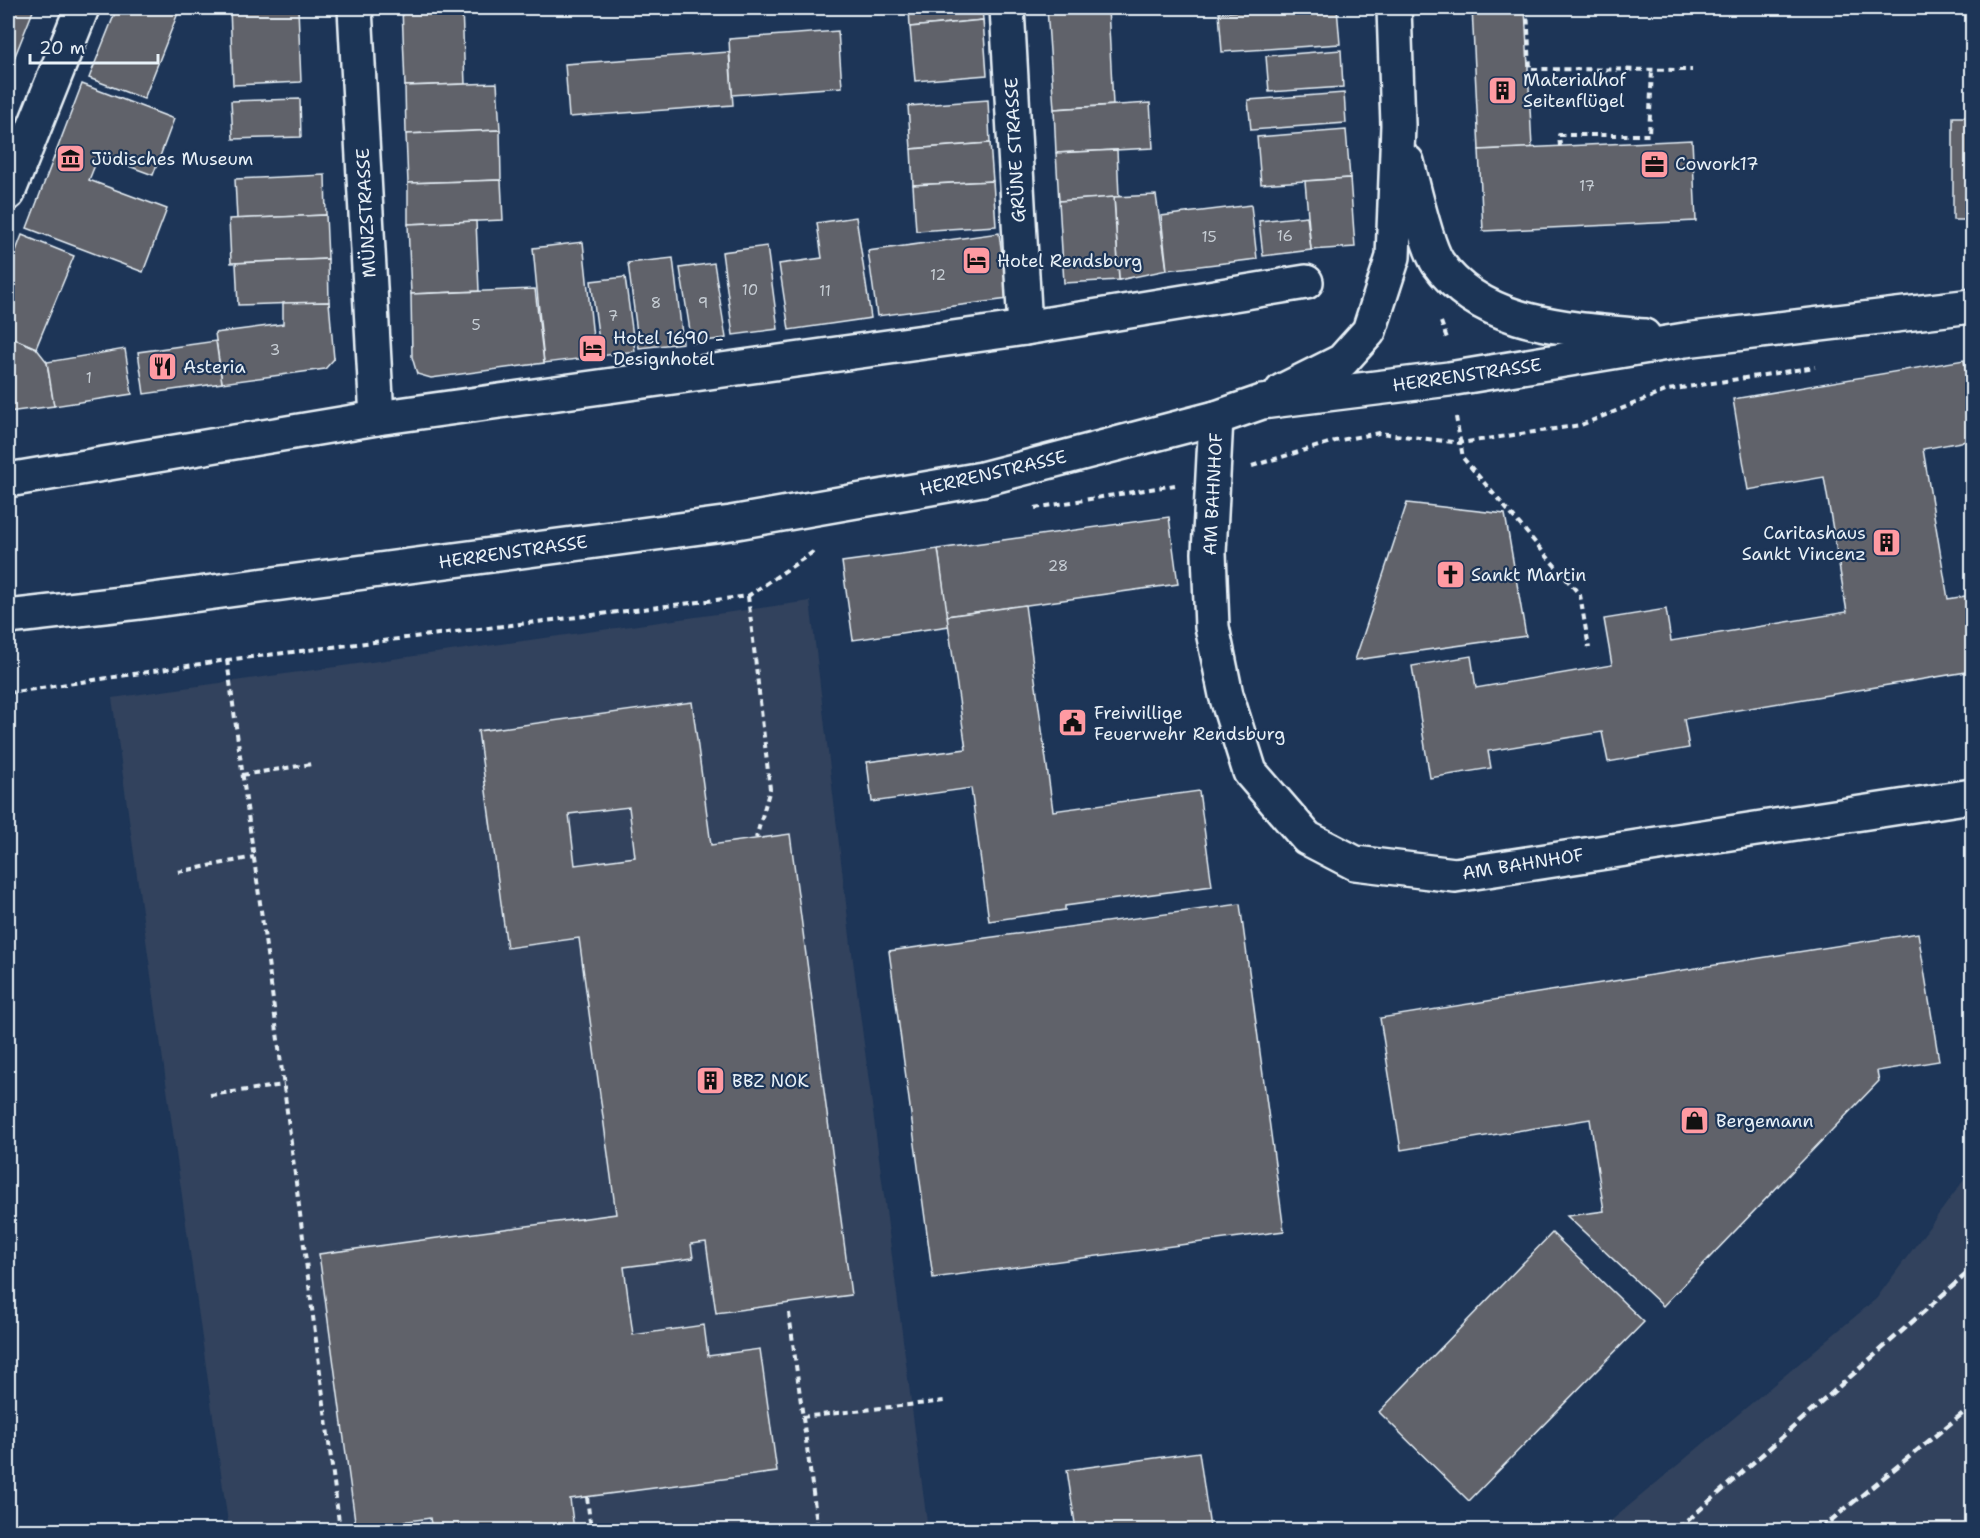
<svg xmlns="http://www.w3.org/2000/svg" width="1980" height="1538" viewBox="0 0 1980 1538" font-family="'Shantell Sans',sans-serif">
	<rect width="100%" height="100%" fill="#1d3557"/>
	<filter id="ink" filterUnits="userSpaceOnUse"><feTurbulence type="fractalNoise" baseFrequency=".0167" numOctaves="2"/><feDisplacementMap in="SourceGraphic" scale="12" xChannelSelector="R" yChannelSelector="G"/><feConvolveMatrix kernelMatrix="1 2 1 2 8 2 1 2 1" color-interpolation-filters="sRGB"/></filter>
	<g filter="url(#ink)">
		<g fill="#31425d">
			<polygon points="810,601 851,945 928,1530 229,1530 112,698"/>
			<polygon points="1972,1169 1972,1530 1600,1530 1876,1299"/>
		</g>
		<g fill="#60626a" stroke="#e8f1f8" stroke-width="1.5" fill-rule="evenodd">
			<polygon points="8,8 25,8 33,11 15,56 8,53"/>
			<polygon points="117,8 180,8 144,99 89,78"/>
			<polygon points="230,8 298,8 301,82 233,85"/>
			<polygon points="402,8 462,8 465,84 405,86"/>
			<polygon points="909,8 982,8 983,20 910,27"/>
			<polygon points="1047,8 1108,8 1113,105 1054,109"/>
			<polygon points="1289,8 1337,8 1340,44 1222,52 1219,13"/>
			<polygon points="1472,8 1525,8 1532,148 1479,150"/>
			<polygon points="983,20 987,75 915,81 910,27"/>
			<polygon points="838,31 842,87 732,95 729,39"/>
			<polygon points="1341,50 1343,87 1269,92 1266,56"/>
			<polygon points="729,52 733,105 569,117 565,64"/>
			<polygon points="8,53 15,56 8,75"/>
			<polygon points="497,83 500,130 406,134 405,86"/>
			<polygon points="82,84 174,119 153,175 99,155 89,180 167,209 143,272 27,228"/>
			<polygon points="1344,93 1346,123 1251,130 1248,100"/>
			<polygon points="300,99 301,137 233,139 231,101"/>
			<polygon points="988,100 990,143 911,149 908,106"/>
			<polygon points="1150,103 1153,148 1056,153 1054,109"/>
			<rect x="1953" y="117" width="19" height="103"/>
			<polygon points="500,130 501,180 408,183 406,134"/>
			<polygon points="1346,130 1350,178 1261,184 1257,137"/>
			<polygon points="1692,140 1696,221 1483,231 1479,150"/>
			<polygon points="990,143 993,181 913,185 911,149"/>
			<polygon points="1117,150 1119,197 1059,201 1056,153"/>
			<polygon points="325,175 326,215 237,219 235,179"/>
			<polygon points="1350,178 1355,247 1311,250 1305,181"/>
			<polygon points="501,180 503,220 408,224 408,183"/>
			<polygon points="993,181 996,226 916,231 913,185"/>
			<polygon points="1156,195 1167,270 1119,280 1114,197"/>
			<polygon points="1114,197 1119,280 1064,283 1059,201"/>
			<polygon points="1251,205 1257,259 1167,270 1161,216"/>
			<polygon points="326,215 328,259 231,263 229,219"/>
			<polygon points="1307,216 1311,250 1263,256 1259,221"/>
			<polygon points="856,217 871,318 789,330 779,264 822,258 817,223"/>
			<polygon points="476,221 479,291 411,294 408,224"/>
			<polygon points="999,233 1008,299 877,316 868,251"/>
			<polygon points="22,235 74,256 36,348 8,336 8,272"/>
			<polygon points="583,242 595,357 544,363 533,248"/>
			<polygon points="767,246 778,329 733,335 722,252"/>
			<polygon points="673,258 683,343 639,348 628,263"/>
			<polygon points="328,259 329,302 238,305 236,263"/>
			<polygon points="714,263 726,338 692,343 680,268"/>
			<polygon points="625,277 635,351 601,356 591,281"/>
			<polygon points="535,289 544,363 431,378 417,374 412,357 411,294"/>
			<polygon points="329,302 334,359 325,369 222,383 215,333 283,324 283,303"/>
			<polygon points="8,336 36,348 47,362 54,406 8,412"/>
			<polygon points="216,341 222,383 144,394 138,352"/>
			<polygon points="125,349 132,394 54,406 47,362"/>
			<polygon points="1964,360 1972,412 1972,440 1923,449 1948,599 1972,595 1972,671 1684,719 1689,748 1608,762 1602,732 1488,751 1491,768 1430,778 1412,666 1471,656 1476,688 1612,665 1604,619 1666,609 1671,641 1847,612 1824,477 1748,490 1733,399"/>
			<polygon points="1407,503 1505,514 1526,636 1355,660"/>
			<polygon points="1169,517 1178,584 947,616 938,549"/>
			<polygon points="938,549 949,626 853,640 842,562"/>
			<polygon points="1025,605 1053,811 1199,791 1212,886 1065,906 1065,910 989,921 971,788 872,802 867,762 966,749 947,616"/>
			<path d="M692 702 711 845 790 834 851 1295 716 1313 706 1242 691 1244 693 1258 624 1267 633 1335 704 1325 708 1356 760 1349 777 1472 570 1499 574 1530H432L430 1518 356 1528 319 1254 616 1214 579 938 507 948 478 731ZM629 807 635 857 575 865 569 814Z"/>
			<polygon points="1240,904 1284,1231 933,1278 889,951"/>
			<polygon points="1918,933 1939,1061 1877,1071 1879,1081 1663,1306 1567,1216 1604,1211 1590,1119 1401,1150 1380,1018"/>
			<polygon points="1552,1233 1644,1322 1469,1501 1379,1412"/>
			<polygon points="1199,1452 1210,1528 1192,1530 1076,1530 1067,1470"/>
		</g>
		<g fill="none" stroke-linecap="round" stroke-linejoin="round">
			<defs>
				<g id="minor">
					<polyline points="355,8 377,418"/>
					<polyline points="1007,8 1025,328"/>
					<polyline points="8,193 82,8"/>
					<polyline points="1216,418 1209,553 1212,627 1226,695 1250,772 1307,838 1355,863 1455,875 1972,796"/>
					<polyline points="8,480 377,418 1025,328 1306,282"/>
				</g>
				<g id="major">
					<path d="M1407 162C1413 185 1426 245 1438 263 1484 328 1572 328 1644 336"/>
					<polyline points="1282,391 1342,361 1369,331 1393,257 1398,125 1394,8"/>
					<polyline points="8,617 139,602 731,523 982,479 1216,418 1262,402 1449,379 1685,340 1972,306"/>
				</g>
			</defs>
			<use href="#minor" stroke="#e8f1f8" stroke-width="38"/>
			<use href="#major" stroke="#e8f1f8" stroke-width="38"/>
			<g stroke="#e8f1f8" stroke-width="4" stroke-dasharray="6 4.5" stroke-linecap="butt">
				<polyline points="1527,8 1530,69 1692,70"/>
				<polyline points="1560,146 1559,135 1649,135 1652,69"/>
				<polyline points="1441,322 1448,341"/>
				<polyline points="1456,417 1463,458 1580,595 1589,648"/>
				<polyline points="1252,466 1335,441 1379,433 1460,443 1581,425 1668,390 1815,367"/>
				<polyline points="1035,508 1175,485"/>
				<polyline points="748,596 770,789 756,838"/>
				<polyline points="227,660 269,969 340,1530"/>
				<polyline points="8,693 227,660 748,596 816,550"/>
				<polyline points="242,775 312,764"/>
				<polyline points="178,872 254,857"/>
				<polyline points="210,1095 284,1085"/>
				<polyline points="789,1313 818,1530"/>
				<polyline points="802,1417 944,1401"/>
				<polyline points="587,1497 591,1530"/>
			</g>
			<use href="#minor" stroke="#1d3557" stroke-width="33"/>
			<use href="#major" stroke="#1d3557" stroke-width="33"/>
			<g stroke="#e8f1f8" stroke-width="4.5" stroke-dasharray="9 4.5" stroke-linecap="butt">
				<polyline points="1677,1530 1972,1269"/>
				<polyline points="1819,1530 1972,1406"/>
			</g>
		</g>
	</g>
	<defs>
		<symbol id="building-square" viewBox="-11 -11 22 22"><rect x="-9" y="-9" width="18" height="18" rx="4" fill="#ff9aa2" stroke="#1d3557"/><path d="M-4-6H4V6H1V3H-1V6H-4ZM-2.5-4.3h1.7v1.8h-1.7ZM.8-4.3h1.7v1.8H.8ZM-2.5-1h1.7V.8h-1.7ZM.8-1h1.7V.8H.8Z" fill="#111"/></symbol>
		<symbol id="museum-square" viewBox="-11 -11 22 22"><rect x="-9" y="-9" width="18" height="18" rx="4" fill="#ff9aa2" stroke="#1d3557"/><path d="M0-6L6-3V-2H-6V-3ZM-5-1h2V3h-2ZM-1-1h2V3h-2ZM3-1h2V3H3ZM-6 4H6V6H-6Z" fill="#111"/></symbol>
		<symbol id="office-square" viewBox="-11 -11 22 22"><rect x="-9" y="-9" width="18" height="18" rx="4" fill="#ff9aa2" stroke="#1d3557"/><path d="M-6-3h4V-5.5h4V-3h4V5H-6ZM-1-4.5V-3h2v-1.5ZM-6 0V1H6V0Z" fill="#111"/></symbol>
		<symbol id="hotel-square" viewBox="-11 -11 22 22"><rect x="-9" y="-9" width="18" height="18" rx="4" fill="#ff9aa2" stroke="#1d3557"/><path d="M-6-4.5h1.5V1H6V5H4.5V3h-9V5H-6ZM-4 0a1.8 1.8 0 1 1 3.6 0ZM.5 0V-2.5h3Q6-2.5 6 0Z" fill="#111"/></symbol>
		<symbol id="restaurant-square" viewBox="-11 -11 22 22"><rect x="-9" y="-9" width="18" height="18" rx="4" fill="#ff9aa2" stroke="#1d3557"/><path d="M-5-6h1v4h1v-4h1v4h1v-4h1v5L-1.5 .5V6h-2V.5L-5-1ZM5-6V6H3V1.5H1.5Q1.5-4 5-6Z" fill="#111"/></symbol>
		<symbol id="church-square" viewBox="-11 -11 22 22"><rect x="-9" y="-9" width="18" height="18" rx="4" fill="#ff9aa2" stroke="#1d3557"/><path d="M-1.2-6h2.4v3.5h3.3v2.4h-3.3V6h-2.4V-.1h-3.3v-2.4h3.3Z" fill="#111"/></symbol>
		<symbol id="civic-square" viewBox="-11 -11 22 22"><rect x="-9" y="-9" width="18" height="18" rx="4" fill="#ff9aa2" stroke="#1d3557"/><path d="M-.6-6.5H3V-4.5H.6V-3L4-1V1h2V6H-6V1h2V-1L-.6-3ZM-1.2 2.5V6h2.4V2.5Z" fill="#111"/></symbol>
		<symbol id="shop-square" viewBox="-11 -11 22 22"><rect x="-9" y="-9" width="18" height="18" rx="4" fill="#ff9aa2" stroke="#1d3557"/><path d="M-5-2.5h2.3a2.7 3.5 0 0 1 5.4 0H5L5.5 6h-11ZM-1.5-2.5h3a1.5 2.3 0 0 0-3 0Z" fill="#111"/></symbol>
	</defs>
	<g fill-rule="evenodd">
		<use href="#building-square" x="1486" y="74" width="33" height="33"/>
		<use href="#museum-square" x="54" y="142" width="33" height="33"/>
		<use href="#office-square" x="1638" y="148" width="33" height="33"/>
		<use href="#hotel-square" x="960" y="244" width="33" height="33"/>
		<use href="#hotel-square" x="576" y="332" width="33" height="33"/>
		<use href="#restaurant-square" x="146" y="350" width="33" height="33"/>
		<use href="#building-square" x="1870" y="526" width="33" height="33"/>
		<use href="#church-square" x="1434" y="558" width="33" height="33"/>
		<use href="#civic-square" x="1056" y="706" width="33" height="33"/>
		<use href="#building-square" x="694" y="1064" width="33" height="33"/>
		<use href="#shop-square" x="1678" y="1104" width="33" height="33"/>
	</g>
	<g text-anchor="middle" dominant-baseline="central" stroke-width="4.5" stroke-linejoin="round" paint-order="stroke">
		<g font-size="15" fill="#c6cdd4">
			<text x="1587" y="186">17</text>
			<text x="1285" y="236">16</text>
			<text x="1209" y="237">15</text>
			<text x="938" y="275">12</text>
			<text x="750" y="290">10</text>
			<text x="825" y="291">11</text>
			<text x="656" y="303">8</text>
			<text x="703" y="303">9</text>
			<text x="613" y="316">7</text>
			<text x="476" y="325">5</text>
			<text x="275" y="350">3</text>
			<text x="89" y="378">1</text>
			<text x="1058" y="566">28</text>
		</g>
		<g font-size="18" fill="#e8f1f8" stroke="#1d3557" text-anchor="start">
			<text x="1523" y="80">Materialhof<tspan x="1523" dy="21">Seitenflügel</tspan></text>
			<text x="91" y="159">Jüdisches Museum</text>
			<text x="1675" y="164">Cowork17</text>
			<text x="997" y="261">Hotel Rendsburg</text>
			<text x="613" y="338">Hotel 1690 -<tspan x="613" dy="21">Designhotel</tspan></text>
			<text x="183" y="367">Asteria</text>
			<text x="1866" y="533" text-anchor="end">Caritashaus<tspan x="1866" dy="21">Sankt Vincenz</tspan></text>
			<text x="1471" y="575">Sankt Martin</text>
			<text x="1094" y="713">Freiwillige<tspan x="1094" dy="21">Feuerwehr Rendsburg</tspan></text>
			<text x="732" y="1081">BBZ NOK</text>
			<text x="1716" y="1121">Bergemann</text>
		</g>
		<g font-size="18" fill="#e8f1f8" stroke="#1d3557">
			<text transform="translate(1015 150) rotate(-93)">GRÜNE STRASSE</text>
			<text transform="translate(366 213) rotate(-93)">MÜNZSTRASSE</text>
			<text transform="translate(1467 375) rotate(-8)">HERRENSTRASSE</text>
			<text transform="translate(993 473) rotate(-13)">HERRENSTRASSE</text>
			<text transform="translate(1213 494) rotate(-87)">AM BAHNHOF</text>
			<text transform="translate(513 552) rotate(-8)">HERRENSTRASSE</text>
			<text transform="translate(1523 864) rotate(-9)">AM BAHNHOF</text>
		</g>
	</g>
	<rect width="1980" height="1538" fill="none" stroke="#1d3557" stroke-width="30"/>
	<rect x="15" y="15" width="1950" height="1508" fill="none" stroke="#e8f1f8" stroke-width="2" filter="url(#ink)"/>
	<path d="M30 54v9h128v-9" fill="none" stroke="#e8f1f8" stroke-width="3"/>
	<text x="39" y="54" font-size="18" fill="#e8f1f8" stroke="#1d3557" stroke-width="4.5" paint-order="stroke">20 m</text>
</svg>
